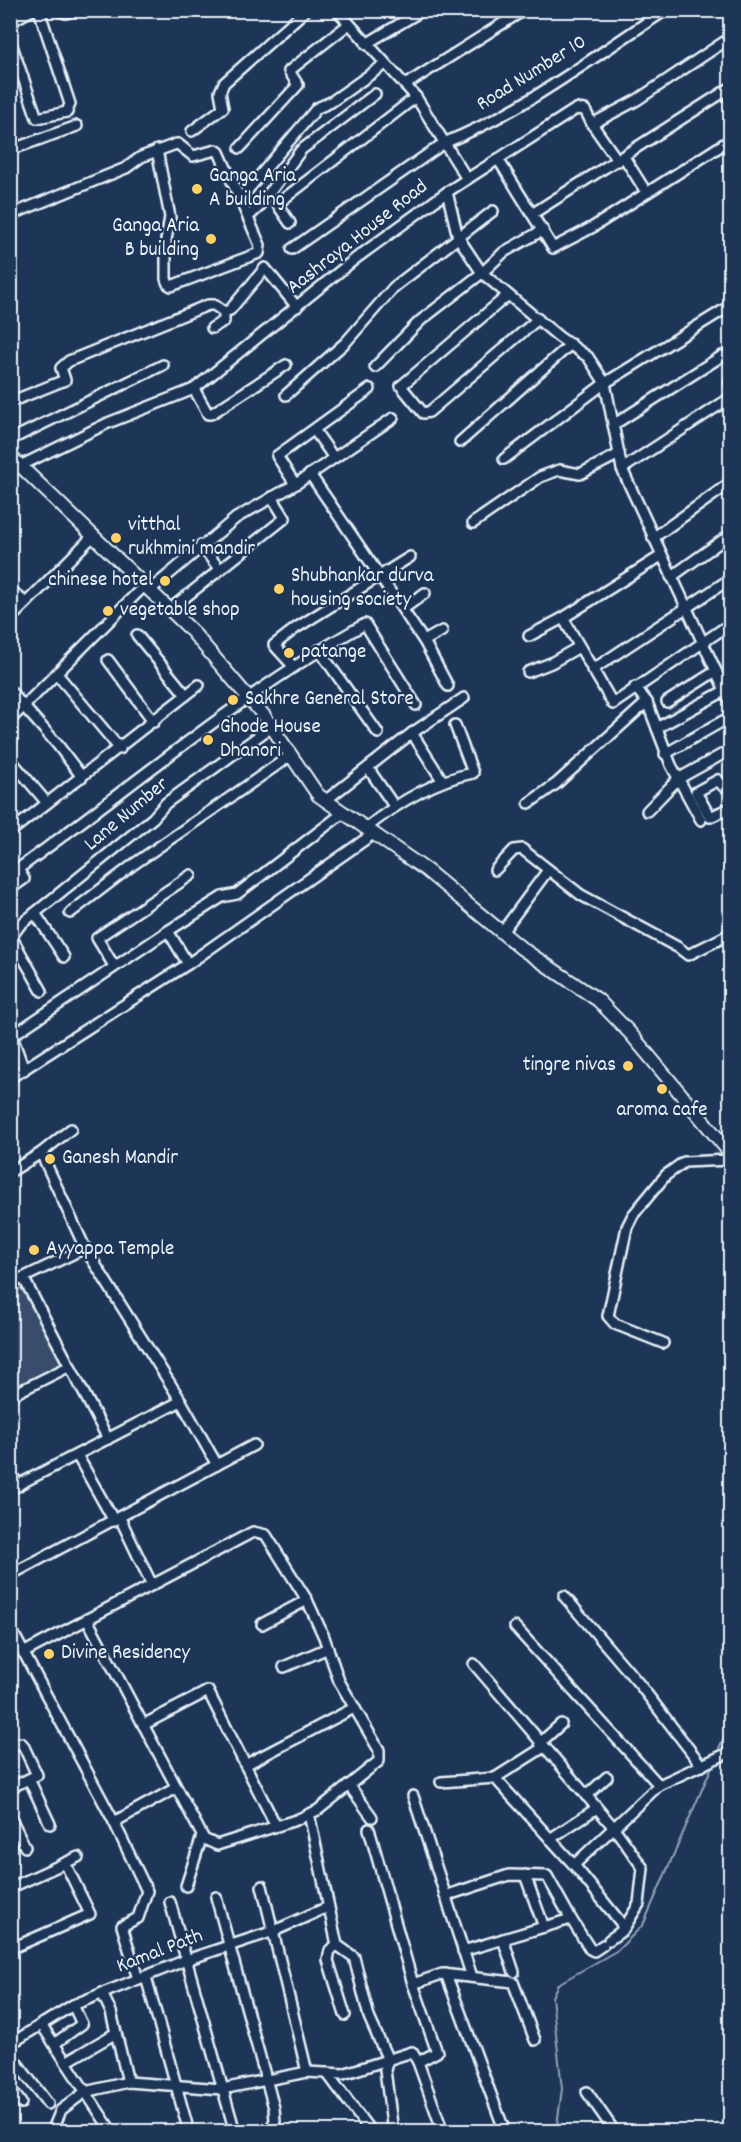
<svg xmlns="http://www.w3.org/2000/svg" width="741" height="2142" viewBox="0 0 741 2142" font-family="Dekko,sans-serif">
	<rect width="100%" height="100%" fill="#1d3557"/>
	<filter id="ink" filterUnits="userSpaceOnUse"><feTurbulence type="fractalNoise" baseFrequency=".0167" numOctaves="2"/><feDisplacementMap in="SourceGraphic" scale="12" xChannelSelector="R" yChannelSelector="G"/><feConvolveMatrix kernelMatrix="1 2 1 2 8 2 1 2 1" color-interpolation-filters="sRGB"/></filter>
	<g filter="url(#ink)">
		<polygon fill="#374d6c" stroke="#909fb2" stroke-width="1.5" points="23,1288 62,1364 11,1391 11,1292"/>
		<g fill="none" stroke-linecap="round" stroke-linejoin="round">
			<g stroke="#95a4b5" stroke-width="2">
				<polyline points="717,1753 730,1723"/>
				<polyline points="556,2132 562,2089 552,1997 558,1984 618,1950 643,1925 713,1764"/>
			</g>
			<defs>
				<g id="minor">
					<polyline points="56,10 66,13 75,10"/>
					<polyline points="337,10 416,97 467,179"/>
					<polyline points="10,28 15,19 32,10"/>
					<polyline points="10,40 37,118 67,112 70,104 39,10"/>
					<polyline points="366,44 423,10"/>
					<polyline points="405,85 524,10"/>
					<polyline points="592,124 618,161"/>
					<polyline points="192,131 223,108 220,92 224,83 306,10"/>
					<polyline points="240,148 298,85 289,71 349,24"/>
					<polyline points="10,150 77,126"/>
					<polyline points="624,157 646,192"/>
					<polyline points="498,159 553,248 593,227 730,140"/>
					<polyline points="447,192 458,237 482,273 559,337 588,357 605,383 622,469 730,701"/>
					<polyline points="240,199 317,108 331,102 385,64"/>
					<polyline points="532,214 730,88"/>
					<polyline points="10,215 126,168 141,157 176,144 178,144 193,156 216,150 219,152 260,245 259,253 171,286 168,284 166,279 166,240 170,217 157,150"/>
					<polyline points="248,217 259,207 301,150 375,94"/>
					<polyline points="290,223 277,204 416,97"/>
					<path d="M292 249 444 143C524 111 594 56 666 10"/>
					<polyline points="508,295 401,386 423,413 429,412 538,319"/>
					<polyline points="212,328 224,321 224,312"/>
					<polyline points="375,367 420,321 482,273 504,252 543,230"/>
					<polyline points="730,381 730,384"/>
					<polyline points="194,389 208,414 211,414 286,365"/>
					<polyline points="286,395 346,342 394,287 493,211"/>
					<polyline points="10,402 65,380 61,368 69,361 208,305 214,305 224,312 230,310 265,268 297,307"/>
					<polyline points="613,425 722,356"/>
					<polyline points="315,431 334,458"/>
					<polyline points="10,440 163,365"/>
					<polyline points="460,442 571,344"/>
					<polyline points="504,459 605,383 730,306"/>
					<polyline points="20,466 108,423 194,389 355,259 447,192 576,109 585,110 592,124 637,100 730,38"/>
					<polyline points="622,469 730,398"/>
					<polyline points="310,474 424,641 448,686"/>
					<polyline points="295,484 277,456 370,389"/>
					<polyline points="473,523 540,477 559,470 580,474 619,454"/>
					<polyline points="653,538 730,483"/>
					<polyline points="201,545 220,570"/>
					<polyline points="671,577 730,535"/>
					<polyline points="10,590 26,603"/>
					<polyline points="149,591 236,518 296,484 393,418"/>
					<polyline points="403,609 425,593"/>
					<polyline points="169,610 285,518 272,497"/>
					<polyline points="563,618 613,704 730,624"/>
					<polyline points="10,619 94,535"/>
					<polyline points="137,635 186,695"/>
					<polyline points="529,636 563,618 661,556"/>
					<polyline points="424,641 442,631"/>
					<polyline points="319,650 378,733"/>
					<polyline points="108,660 154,722"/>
					<polyline points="293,666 274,645 296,628 410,557"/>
					<polyline points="592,670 730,579"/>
					<polyline points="528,672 551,663 579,647"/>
					<polyline points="57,674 120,749"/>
					<polyline points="635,687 647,702 671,765 701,820"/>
					<polyline points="10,691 57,744 82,777"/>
					<polyline points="667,702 716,671"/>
					<polyline points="10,720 144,586"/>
					<polyline points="657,728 726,690"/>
					<polyline points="412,733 442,780"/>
					<polyline points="665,754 730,717"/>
					<polyline points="10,759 47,803"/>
					<polyline points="368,768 394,806"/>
					<polyline points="730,782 723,786 718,780 696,792 710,817 730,808"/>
					<polyline points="325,801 412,733 464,698"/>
					<polyline points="529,803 556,784 647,702"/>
					<polyline points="647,811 678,779 730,750"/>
					<path d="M365 829C397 803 432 781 473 773L455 725"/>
					<polyline points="10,832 199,685"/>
					<polyline points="495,870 514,850 522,849 581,895 679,948 688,955 730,934"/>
					<path d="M10 889 24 879 18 869C133 786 241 693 365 624L416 705"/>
					<polyline points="35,913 64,957"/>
					<polyline points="70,913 134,864 290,756"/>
					<polyline points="168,931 188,964"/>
					<polyline points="502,932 548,870"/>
					<polyline points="12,938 42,991"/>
					<polyline points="10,939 20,925 153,818 166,803 271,727"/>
					<polyline points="114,966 97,938 191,875"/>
					<polyline points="12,1036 24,1070"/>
					<polyline points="10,1037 168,931 222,897 237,894 343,813"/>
					<polyline points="10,1078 188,964 373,834"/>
					<polyline points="41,1153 85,1248 181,1401 217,1465"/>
					<polyline points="10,1172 41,1153 71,1129"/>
					<polyline points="24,1279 108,1439"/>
					<polyline points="10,1284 85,1248"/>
					<polyline points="663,1343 615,1324 608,1316 627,1227 633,1215 666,1175 684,1162 730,1160"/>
					<polyline points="10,1396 70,1366"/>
					<polyline points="77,1455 114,1521"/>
					<polyline points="10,1470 18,1486"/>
					<polyline points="10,1489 181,1401"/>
					<polyline points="120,1518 152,1585"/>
					<polyline points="10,1575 254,1445"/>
					<polyline points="564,1596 640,1685 702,1766"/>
					<polyline points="262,1624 307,1600"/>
					<polyline points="10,1627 114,1822 147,1891 138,1918 122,1926 138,1979"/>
					<polyline points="515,1627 659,1785"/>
					<polyline points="23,1653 253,1532 266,1535 307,1600 324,1637 339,1681 379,1750 379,1761 318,1810 296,1820 217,1845 204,1839 87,1619"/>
					<polyline points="474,1664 615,1829 643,1868 639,1904 623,1930"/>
					<polyline points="284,1667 328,1648"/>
					<polyline points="143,1725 208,1691 276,1826"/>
					<polyline points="540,1743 561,1724"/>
					<polyline points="10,1746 21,1743 23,1745 37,1775 10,1788"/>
					<polyline points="245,1765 354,1708"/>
					<polyline points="495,1778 574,1865 621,1923 623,1930 609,1940"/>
					<polyline points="29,1779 50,1824"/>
					<polyline points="441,1782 495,1778 544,1747"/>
					<polyline points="349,1785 372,1817"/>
					<polyline points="413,1796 472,1977"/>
					<polyline points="586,1796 607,1777"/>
					<polyline points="309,1814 337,1945 354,1957 369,2017 388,2060 385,2070 393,2132"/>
					<polyline points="10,1816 25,1847"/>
					<polyline points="114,1822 176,1788"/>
					<polyline points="369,1829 413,1984 437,2052 418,2062"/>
					<polyline points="550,1839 597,1808"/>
					<polyline points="574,1865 659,1785 730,1752"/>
					<polyline points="525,1875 544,1927"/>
					<polyline points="186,1886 202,1836"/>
					<polyline points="262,1886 307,2072"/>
					<polyline points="10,1888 78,1857"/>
					<polyline points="445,1896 509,1875 547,1876 571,1919 463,1951"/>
					<polyline points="216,1897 274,2108 275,2121 268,2132"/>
					<polyline points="170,1902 235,2132"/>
					<polyline points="571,1919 590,1949 594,1951 603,1945"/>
					<polyline points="503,1939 514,1972"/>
					<polyline points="337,1945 330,1950 328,1960 345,2015"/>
					<polyline points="10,1949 90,1914 65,1863"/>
					<polyline points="446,1974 505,2132"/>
					<polyline points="146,1977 189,2132"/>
					<polyline points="413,1984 442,1974 513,1982 535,2040"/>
					<polyline points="102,1993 111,2012 128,2082"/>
					<polyline points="41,2024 112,2132"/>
					<polyline points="10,2044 73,2005 186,1960 274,1931 328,1907"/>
					<polyline points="54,2044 82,2024 73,2005"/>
					<polyline points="10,2054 48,2104"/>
					<polyline points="66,2062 116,2033"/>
					<polyline points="327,2073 371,2132"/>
					<polyline points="10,2088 21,2103"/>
					<polyline points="587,2092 615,2132"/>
					<polyline points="52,2132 61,2110 85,2092 128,2082 222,2089 307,2072 343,2074 412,2052 418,2062 443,2132"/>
				</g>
				<polyline id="tertiary" points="10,456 190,629 265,717 318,795 426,870 521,948 598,1000 630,1033 730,1153"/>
			</defs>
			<use href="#minor" stroke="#e8f1f8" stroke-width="14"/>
			<use href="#tertiary" stroke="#e8f1f8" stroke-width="16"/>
			<use href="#minor" stroke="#1d3557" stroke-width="9"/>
			<use href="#tertiary" stroke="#1d3557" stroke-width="12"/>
		</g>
	</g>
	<g fill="#ffd166" stroke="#1d3557" stroke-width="2">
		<circle cx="197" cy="189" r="6"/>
		<circle cx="211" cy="239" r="6"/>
		<circle cx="116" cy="538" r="6"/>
		<circle cx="165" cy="581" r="6"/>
		<circle cx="279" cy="589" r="6"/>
		<circle cx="108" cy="611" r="6"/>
		<circle cx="289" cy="653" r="6"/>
		<circle cx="233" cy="700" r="6"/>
		<circle cx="208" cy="740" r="6"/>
		<circle cx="628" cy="1066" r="6"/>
		<circle cx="662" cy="1089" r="6"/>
		<circle cx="50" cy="1159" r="6"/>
		<circle cx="34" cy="1250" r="6"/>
		<circle cx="49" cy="1654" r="6"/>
	</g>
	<g text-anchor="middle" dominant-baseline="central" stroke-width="4.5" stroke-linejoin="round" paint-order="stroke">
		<g font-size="21" fill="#e8f1f8" stroke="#1d3557">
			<text transform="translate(532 74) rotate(-32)">Road Number 10</text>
			<text transform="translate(358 238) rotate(-38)">Aashraya House Road</text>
			<text transform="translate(127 815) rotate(-40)">Lane Number</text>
			<text transform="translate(160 1952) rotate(-21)">Kamal Path</text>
		</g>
		<g font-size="21" fill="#e8f1f8" stroke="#1d3557" text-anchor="start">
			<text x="209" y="177">Ganga Aria<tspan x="209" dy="24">A building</tspan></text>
			<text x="199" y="227" text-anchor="end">Ganga Aria<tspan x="199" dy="24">B building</tspan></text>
			<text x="128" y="526">vitthal<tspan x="128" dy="24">rukhmini mandir</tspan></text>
			<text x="291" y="577">Shubhankar durva<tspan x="291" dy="24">housing society</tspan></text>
			<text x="153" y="581" text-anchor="end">chinese hotel</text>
			<text x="120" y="611">vegetable shop</text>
			<text x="301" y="653">patange</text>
			<text x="245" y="700">Sakhre General Store</text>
			<text x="220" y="728">Ghode House<tspan x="220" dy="24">Dhanori</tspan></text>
			<text x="616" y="1066" text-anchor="end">tingre nivas</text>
			<text x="662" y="1111" text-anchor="middle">aroma cafe</text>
			<text x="62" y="1159">Ganesh Mandir</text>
			<text x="46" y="1250">Ayyappa Temple</text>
			<text x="61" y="1654">Divine Residency</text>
		</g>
	</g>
	<rect width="741" height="2142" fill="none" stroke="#1d3557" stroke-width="36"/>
	<rect x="18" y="18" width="705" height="2106" fill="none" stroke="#e8f1f8" stroke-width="2" filter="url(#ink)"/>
</svg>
